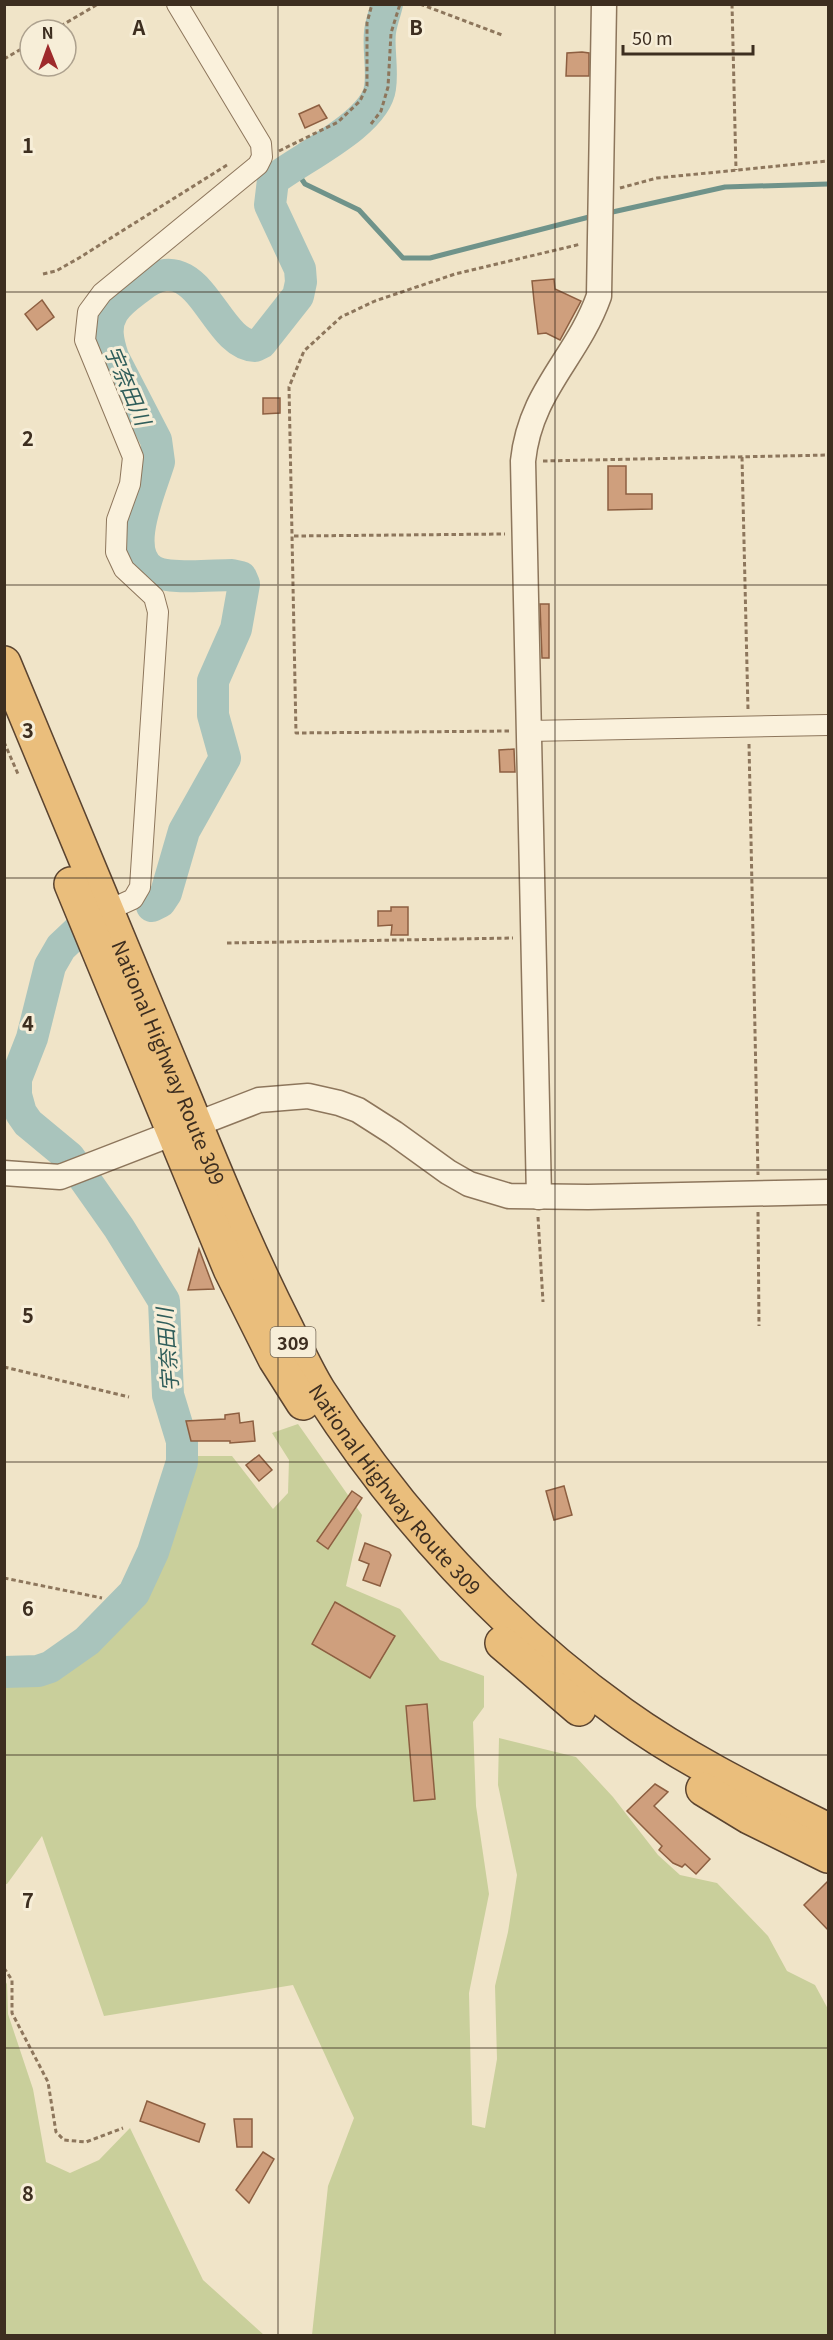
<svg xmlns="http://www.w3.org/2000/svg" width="833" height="2340" viewBox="0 0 833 2340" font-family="Georgia,'Noto Sans JP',serif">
	<rect width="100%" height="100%" fill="#f0e4c8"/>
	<g fill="#c9cf9b">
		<polygon points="298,1424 362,1515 346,1586 400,1609 440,1660 484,1676 484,1707 473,1722 476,1806 489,1894 469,1993 472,2125 485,2128 497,2059 495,1986 508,1932 517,1875 498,1785 499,1738 576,1757 613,1797 658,1855 680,1875 717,1883 768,1936 787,1971 815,1985 828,2009 828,2335 312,2335 328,2186 354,2118 293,1985 104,2016 42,1836 7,1884 5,1884 4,1667 40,1664 108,1617 138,1586 166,1505 174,1456 232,1456 273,1509 288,1493 289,1460 272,1433"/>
		<polygon points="4,1979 7,1984 8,2014 33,2089 46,2162 70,2173 99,2160 130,2128 203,2280 264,2335 5,2335"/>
	</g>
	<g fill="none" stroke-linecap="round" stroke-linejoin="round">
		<g stroke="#6f938a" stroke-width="5">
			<polyline points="292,165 305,184 359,210 403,258 430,258 593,216"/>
			<polyline points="608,213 725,187 828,184"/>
		</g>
		<g stroke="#a9c4bc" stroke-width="32">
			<path d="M152 906 160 902 166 893 184 831 225 758 213 715V681L236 629 244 584 241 577 232 575C213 575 169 580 153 571 121 553 151 489 159 462L156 440 113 357C108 342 104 326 113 312 119 302 131 294 140 287 200 240 213 345 255 346L261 343 298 296 301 282 300 269 270 205 273 180C301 158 375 124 380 88 383 69 378 50 380 32 381 23 385 13 387 4"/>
			<polyline points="4,1672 38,1671 50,1667 87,1641 134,1593 153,1552 182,1462 182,1441 168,1395 164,1301 119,1228 69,1157 28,1123 21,1113 16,1095 16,1079 32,1038 50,966 61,947 78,931"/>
		</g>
	</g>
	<g fill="#cf9f7d" stroke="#8d5f41" stroke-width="1.5">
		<polygon points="582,52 589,53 589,76 566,76 567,53"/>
		<polygon points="319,105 327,118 305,128 299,114"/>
		<polygon points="554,279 555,289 581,301 560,340 546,333 538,334 534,301 532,281"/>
		<polygon points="42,300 54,317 37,330 25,314"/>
		<polygon points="263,398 280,398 280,413 263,414"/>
		<polygon points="608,466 626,466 626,494 652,494 652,509 608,510"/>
		<polygon points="540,604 549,604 549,658 542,658"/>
		<polygon points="514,749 515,772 500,772 499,750"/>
		<polygon points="391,907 408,907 408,935 391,935 392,925 378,926 378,911 391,911"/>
		<polygon points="199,1249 214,1289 188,1290"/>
		<polygon points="239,1413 240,1423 253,1421 255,1441 230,1443 230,1441 191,1441 186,1421 225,1419 225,1415"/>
		<polygon points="259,1455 272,1470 259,1481 246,1465"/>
		<polygon points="564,1486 572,1515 554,1520 546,1491"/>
		<polygon points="352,1491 362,1498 328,1549 317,1541"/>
		<polygon points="365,1543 389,1552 391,1555 380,1586 363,1580 369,1564 359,1560"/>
		<polygon points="335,1602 395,1636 370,1678 312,1644"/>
		<polygon points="427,1704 435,1799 414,1801 406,1706"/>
		<polygon points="655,1784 668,1792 654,1806 710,1859 696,1874 685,1864 682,1867 673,1863 659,1850 662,1846 627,1811"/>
		<polygon points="828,1881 828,1930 804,1905"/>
		<polygon points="147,2101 205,2124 199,2142 140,2121"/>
		<polygon points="234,2119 252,2119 252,2147 237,2147"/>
		<polygon points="263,2152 274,2159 249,2203 236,2190"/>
	</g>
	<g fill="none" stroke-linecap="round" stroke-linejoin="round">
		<defs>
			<g id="minor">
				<polyline points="529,731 828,725"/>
				<polyline points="98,915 133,899 140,887 158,612 154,597 124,569 116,552 117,520 130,484 133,457 85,340 88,312 102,293 258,165 262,157 261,144 177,4"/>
			</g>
			<g id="tertiary">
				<polyline points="4,1173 60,1177 259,1100 308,1096 339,1103 358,1110 394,1133 448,1172 469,1184 509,1196 588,1197 828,1192"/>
				<path d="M539 1197 523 461C530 391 577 358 599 296L604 4"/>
			</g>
			<g id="trunk">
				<path id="s1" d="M4 663C65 809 125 955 186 1101 217 1177 248 1252 285 1325 296 1347 306 1370 319 1391 399 1515 502 1628 622 1714 686 1760 758 1795 828 1830"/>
				<polyline points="71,884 230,1269 275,1359 303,1403"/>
				<polyline points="502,1643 579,1709"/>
				<polyline points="703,1789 749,1817 828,1856"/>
			</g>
		</defs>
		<use href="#minor" stroke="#8d765c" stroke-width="22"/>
		<use href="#tertiary" stroke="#8d765c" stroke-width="27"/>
		<use href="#trunk" stroke="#5b4430" stroke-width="36"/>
		<g stroke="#8d765c" stroke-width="3" stroke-dasharray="4.5 3" stroke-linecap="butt">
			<polyline points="420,4 502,35"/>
			<polyline points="732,4 736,170"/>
			<polyline points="54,30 98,4"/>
			<polyline points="4,59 30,44"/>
			<polyline points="371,124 381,111 388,87 391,33 400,4"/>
			<polyline points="279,151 338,122 360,101 367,86 367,23 372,4"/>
			<polyline points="620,188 657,178 828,161"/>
			<polyline points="43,274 56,271 79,258 227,165"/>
			<polyline points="742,457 748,710"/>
			<polyline points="543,461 828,455"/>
			<polyline points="294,536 505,534"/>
			<polyline points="509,731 296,733 289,387 304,351 341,317 375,301 455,274 581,244"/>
			<polyline points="4,742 18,774"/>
			<polyline points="749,744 758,1175"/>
			<polyline points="227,943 513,938"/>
			<polyline points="758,1212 759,1326"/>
			<polyline points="538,1217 543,1302"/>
			<polyline points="4,1367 129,1397"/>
			<polyline points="4,1578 102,1598"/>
			<polyline points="4,1968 12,1980 12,2013 48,2082 56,2132 64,2140 86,2142 123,2128"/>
		</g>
		<use href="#minor" stroke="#faf1dc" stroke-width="20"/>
		<use href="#tertiary" stroke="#faf1dc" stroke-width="24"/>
		<use href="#trunk" stroke="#eabe7c" stroke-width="33"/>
	</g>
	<path fill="none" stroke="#3d2e20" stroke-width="1.5" stroke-opacity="0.55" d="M278 4V2336M555 4V2336M4 292H828M4 585H828M4 878H828M4 1170H828M4 1462H828M4 1755H828M4 2048H828"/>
	<g text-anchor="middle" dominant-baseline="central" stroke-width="6" stroke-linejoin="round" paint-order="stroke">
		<rect fill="#f7eed8" stroke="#756857" stroke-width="1.5" x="270.5" y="1327" width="45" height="30" rx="4.5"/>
		<g font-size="18" font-weight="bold" fill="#3d2e20">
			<text x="293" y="1342">309</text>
		</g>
		<g font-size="20" fill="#3d2e20" stroke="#f7eed8">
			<text stroke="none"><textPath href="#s1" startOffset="432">National Highway Route 309</textPath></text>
			<text stroke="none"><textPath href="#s1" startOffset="918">National Highway Route 309</textPath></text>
		</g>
		<g font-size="21" font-style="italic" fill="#2f5d5a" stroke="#f7eed8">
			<text transform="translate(129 385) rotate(67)">宇奈田川</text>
			<text transform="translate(166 1350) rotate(-94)">宇奈田川</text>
		</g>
	</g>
	<g font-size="20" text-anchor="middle" font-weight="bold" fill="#3d2e20" stroke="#f7eed8" stroke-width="6" stroke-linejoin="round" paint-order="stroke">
		<text x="139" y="35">A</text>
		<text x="416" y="35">B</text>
		<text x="28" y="153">1</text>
		<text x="28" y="446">2</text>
		<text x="28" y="738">3</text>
		<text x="28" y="1031">4</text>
		<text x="28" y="1323">5</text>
		<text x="28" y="1616">6</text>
		<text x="28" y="1908">7</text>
		<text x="28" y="2201">8</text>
	</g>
	<rect width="833" height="2340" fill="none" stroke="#3d2e20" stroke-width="12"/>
	<g transform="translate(48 48) rotate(359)"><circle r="28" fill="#f7eed8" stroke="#ada18e" stroke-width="1.5"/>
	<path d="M0-4.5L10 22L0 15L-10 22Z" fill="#9e2a2b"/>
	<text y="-9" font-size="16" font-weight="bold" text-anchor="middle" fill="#3d2e20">N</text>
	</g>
	<path d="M623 45v9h130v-9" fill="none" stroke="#3d2e20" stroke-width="3"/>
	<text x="632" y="45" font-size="18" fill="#3d2e20" stroke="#f7eed8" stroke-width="4.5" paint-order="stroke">50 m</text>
</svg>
